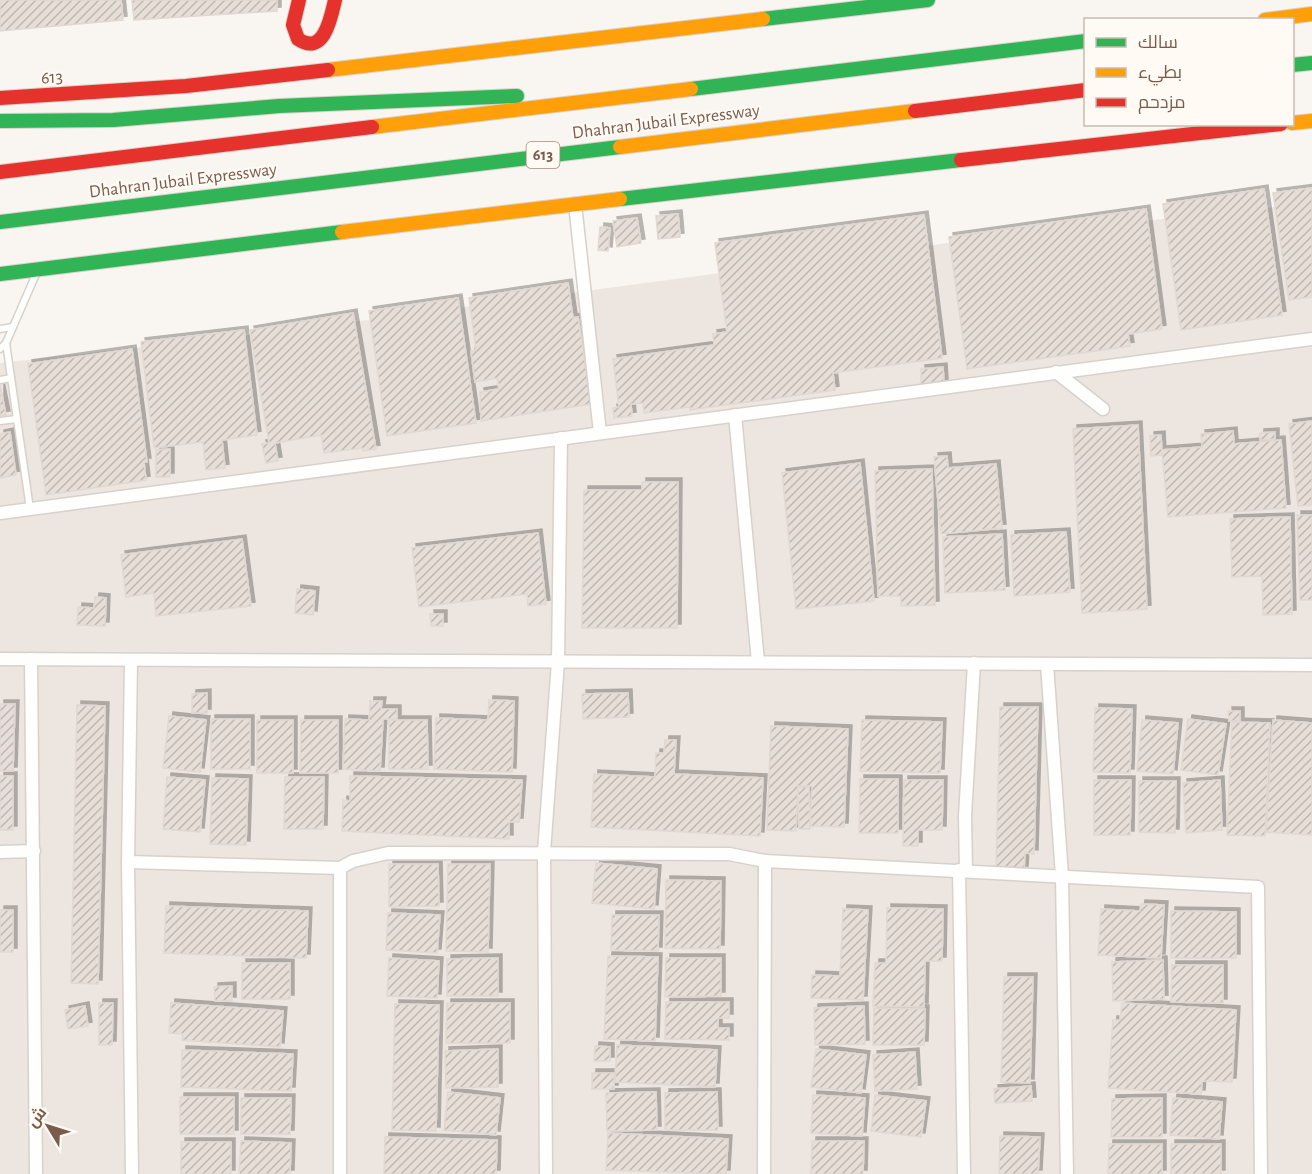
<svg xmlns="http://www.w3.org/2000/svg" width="1312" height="1174" viewBox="0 0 1312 1174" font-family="'Alegreya Sans',Cairo,sans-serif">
	<defs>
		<pattern id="building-hatch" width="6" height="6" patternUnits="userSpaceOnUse" patternTransform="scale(1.5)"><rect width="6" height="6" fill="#e6ded7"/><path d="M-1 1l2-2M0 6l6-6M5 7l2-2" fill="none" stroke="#bfb7b1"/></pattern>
		<filter id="shadow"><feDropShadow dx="4" dy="-4" stdDeviation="0" flood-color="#0004"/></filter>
	</defs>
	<rect width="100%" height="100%" fill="#f9f5f0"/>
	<polygon fill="#ede5e0" points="1312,203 1312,1174 0,1174 0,363 284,331 978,239"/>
	<g fill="url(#building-hatch)" stroke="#e2d8d2" stroke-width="1.5" filter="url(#shadow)">
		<polygon points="0,0 121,0 123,20 0,31"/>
		<polygon points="132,0 277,0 277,11 134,20"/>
		<polygon points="1312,188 1312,297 1289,300 1273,193"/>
		<polygon points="1264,189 1282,315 1181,330 1163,204"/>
		<polygon points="1146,209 1162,329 1128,334 1130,346 967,369 949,237"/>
		<polygon points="678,214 680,237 658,239 656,216"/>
		<polygon points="924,215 942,358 833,373 835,390 690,410 690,407 644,413 643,403 631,404 632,416 614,418 613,408 619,407 613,359 714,345 713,334 727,332 715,243"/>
		<polygon points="637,218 641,243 617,247 613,221"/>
		<polygon points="600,227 610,228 608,251 598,250"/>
		<polygon points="568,283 573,318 578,317 591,404 481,421 480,392 499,389 497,378 475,382 471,351 476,350 469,298"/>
		<polygon points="458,298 476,423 387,436 369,311"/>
		<polygon points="353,313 376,449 363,451 362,448 324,453 321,435 275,443 278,461 266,463 262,444 269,443 250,330"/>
		<polygon points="244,330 257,435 222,440 225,468 206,470 203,442 154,448 141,342"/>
		<polygon points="132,349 147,462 144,462 146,480 46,495 28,364"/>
		<polygon points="943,367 944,383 921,385 921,369"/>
		<polygon points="0,385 6,415 0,416"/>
		<polygon points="1312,421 1312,505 1298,506 1289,424"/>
		<polygon points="1138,425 1147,609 1082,613 1073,429"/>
		<polygon points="1233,431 1234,444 1281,440 1286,508 1168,517 1162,450 1202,447 1201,434"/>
		<polygon points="10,432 16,475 0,478 0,434"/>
		<polygon points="1275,432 1275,439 1260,440 1260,433"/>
		<polygon points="1161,435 1162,455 1151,456 1150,436"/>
		<polygon points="170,449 170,477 156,477 156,450"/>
		<polygon points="947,456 948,468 996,464 1002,528 941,534 934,457"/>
		<polygon points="860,463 874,601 796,609 782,473"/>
		<polygon points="932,469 935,605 901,606 901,596 878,596 875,471"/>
		<polygon points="642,482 678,482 677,628 582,628 584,490 642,490"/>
		<polygon points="1297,515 1312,515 1312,600 1300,600"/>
		<polygon points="1290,517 1292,614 1263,615 1262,576 1232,577 1230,519"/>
		<polygon points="1066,532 1070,592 1014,596 1011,535"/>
		<polygon points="538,533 546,604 528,606 527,594 419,607 412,548"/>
		<polygon points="1002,534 1005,590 945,593 943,537"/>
		<polygon points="242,539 251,606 156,616 154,593 126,597 121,555"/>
		<polygon points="297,589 315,591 313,615 295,613"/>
		<polygon points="95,597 106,598 105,626 77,625 78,607 94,608"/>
		<polygon points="430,614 443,614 443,626 431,626"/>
		<polygon points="207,693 207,713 192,713 192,694"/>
		<polygon points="628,693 629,717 583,719 582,694"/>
		<polygon points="489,700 514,701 512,772 434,769 436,718 488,720"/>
		<polygon points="370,701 382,701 381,709 397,709 397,719 383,719 380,771 343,769 345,719 369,720"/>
		<polygon points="0,704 15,704 13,771 0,771"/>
		<polygon points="77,705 105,706 98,984 71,983"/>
		<polygon points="1000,707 1038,707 1034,854 1025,853 1024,870 996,870"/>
		<polygon points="1095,708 1132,709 1130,773 1093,772"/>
		<polygon points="1228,711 1240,711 1240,721 1229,721"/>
		<polygon points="169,716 206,720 200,772 163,768"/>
		<rect x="211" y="719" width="39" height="50"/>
		<polygon points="1188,719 1226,724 1218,775 1181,770"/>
		<rect x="257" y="720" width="36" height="53"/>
		<polygon points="301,720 338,720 338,773 300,773"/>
		<polygon points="389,720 427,720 428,769 389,769"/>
		<polygon points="862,720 942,722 940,773 860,771"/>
		<polygon points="1142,720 1178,723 1173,774 1137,771"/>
		<polygon points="1273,720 1312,723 1312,835 1266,832"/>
		<polygon points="1232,722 1270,723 1265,836 1227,835"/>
		<polygon points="771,726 848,729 844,827 810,826 812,786 798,786 796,831 767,830"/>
		<polygon points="665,740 676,740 674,774 763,778 760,836 591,827 594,774 655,777 656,753 664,753"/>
		<rect x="0" y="776" width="13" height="54"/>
		<polygon points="350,776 522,780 519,822 509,822 509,839 342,831 343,800 350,801"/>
		<polygon points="167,777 205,780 200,832 163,829"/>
		<polygon points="285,777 324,777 323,829 284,829"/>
		<polygon points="212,778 248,779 246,845 210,844"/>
		<polygon points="860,779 898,779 898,833 859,833"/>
		<polygon points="904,780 943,780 942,830 918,830 918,846 903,846"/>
		<polygon points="1094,780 1131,780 1130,835 1094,835"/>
		<polygon points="1220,780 1222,830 1186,833 1183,783"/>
		<polygon points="1139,781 1176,781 1175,833 1139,832"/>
		<polygon points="798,787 809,787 810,829 799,829"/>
		<polygon points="596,863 657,869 654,909 592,903"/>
		<polygon points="389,864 438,864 439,906 389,907"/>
		<polygon points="448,864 490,864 488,952 446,951"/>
		<polygon points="666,880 721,881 720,949 665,948"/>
		<polygon points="1141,904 1164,905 1161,958 1098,955 1101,909 1140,911"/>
		<polygon points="166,906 308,911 306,958 164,953"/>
		<polygon points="887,908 943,909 942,961 925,961 924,1007 873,1006 875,963 886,963"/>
		<polygon points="843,909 868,910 863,1000 811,998 812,975 840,976"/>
		<rect x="0" y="910" width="13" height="42"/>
		<polygon points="1171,911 1236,912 1236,958 1171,958"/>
		<polygon points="388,913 440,915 437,953 386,950"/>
		<polygon points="612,915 659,915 658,951 611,950"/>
		<polygon points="608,956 658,957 655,1041 604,1039"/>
		<polygon points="389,958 439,961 437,998 387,996"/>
		<polygon points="498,958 498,996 447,996 447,959"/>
		<polygon points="666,958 721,958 721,996 665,997"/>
		<polygon points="1163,960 1164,999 1113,1001 1112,962"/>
		<rect x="242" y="963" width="48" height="36"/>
		<polygon points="1172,965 1223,965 1223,1003 1171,1002"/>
		<polygon points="1004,977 1033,977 1030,1083 1001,1082"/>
		<polygon points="232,986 232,1001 215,1001 214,987"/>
		<polygon points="666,1002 729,1002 729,1018 718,1018 718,1028 729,1028 729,1040 665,1039"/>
		<polygon points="99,1003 113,1003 112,1045 99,1045"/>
		<polygon points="171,1003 283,1011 280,1047 182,1040 183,1034 169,1033"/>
		<polygon points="447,1003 510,1003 510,1043 446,1043"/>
		<polygon points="1122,1003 1236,1010 1232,1082 1202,1081 1201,1094 1108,1088 1113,1020 1120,1020"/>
		<polygon points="395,1004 439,1005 436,1131 392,1130"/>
		<polygon points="85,1006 88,1026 68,1029 65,1010"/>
		<polygon points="864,1006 865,1044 815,1045 814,1008"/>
		<polygon points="874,1008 925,1009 924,1045 873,1045"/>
		<polygon points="617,1045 717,1050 715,1087 615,1082"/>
		<polygon points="595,1046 610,1047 610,1061 594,1061"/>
		<polygon points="498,1049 498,1087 446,1088 445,1051"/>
		<polygon points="816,1049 866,1055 861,1093 811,1087"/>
		<polygon points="182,1050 293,1054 291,1091 181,1087"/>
		<polygon points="915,1052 917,1089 875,1091 873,1055"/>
		<rect x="592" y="1073" width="22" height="16"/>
		<polygon points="1031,1086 1032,1101 995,1103 994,1089"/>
		<polygon points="448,1092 500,1098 496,1135 444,1130"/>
		<polygon points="656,1092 657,1130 607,1131 606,1093"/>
		<polygon points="717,1092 718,1130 665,1130 665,1093"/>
		<polygon points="813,1095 865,1098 862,1136 811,1133"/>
		<polygon points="875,1095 926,1101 921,1137 871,1131"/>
		<rect x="180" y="1097" width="54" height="37"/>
		<polygon points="241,1098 291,1098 290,1134 241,1134"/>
		<polygon points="1162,1098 1162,1137 1111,1137 1112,1099"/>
		<polygon points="1173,1098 1222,1102 1219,1139 1170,1135"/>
		<polygon points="608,1133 728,1139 726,1174 606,1170"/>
		<polygon points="1000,1136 1040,1137 1038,1174 999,1174"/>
		<polygon points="385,1137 497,1140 496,1174 384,1174"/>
		<polygon points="241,1141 291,1143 290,1174 239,1174"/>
		<polygon points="812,1141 864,1141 863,1174 811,1174"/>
		<rect x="181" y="1142" width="50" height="32"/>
		<polygon points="1109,1144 1162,1144 1162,1174 1108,1174"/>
		<rect x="1171" y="1144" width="50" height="30"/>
	</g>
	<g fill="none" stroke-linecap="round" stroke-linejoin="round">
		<defs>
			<g id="lane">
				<polyline points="0,329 13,327"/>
				<polyline points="6,343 30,509"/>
				<polyline points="0,349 6,343 36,274"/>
				<polyline points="0,380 11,378"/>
				<polyline points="0,421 17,419"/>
			</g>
			<g id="street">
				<polyline points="575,204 600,433"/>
				<polyline points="1056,372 1103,409"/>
				<polyline points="735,415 758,662"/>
				<polyline points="0,513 1312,339"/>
				<polyline points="0,659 1312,665"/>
				<polyline points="31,659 36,1174"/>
				<polyline points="131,660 128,862 132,1174"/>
				<polyline points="1047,664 1062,876 1067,1174"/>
				<polyline points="0,852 34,851"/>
				<polyline points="128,862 340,868 340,1174"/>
				<polyline points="340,868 353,861 388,853 729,854 765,861"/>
				<polyline points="959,870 964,1174"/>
				<polyline points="966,871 965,816 974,663"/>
				<polyline points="546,1174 544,852 558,662 561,438"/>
				<polyline points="764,1174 765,861 1258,887 1261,1174"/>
			</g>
			<g id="fast">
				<polyline points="763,19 928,0"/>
				<polyline points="1292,65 1312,63"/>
				<polyline points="691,89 1086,41"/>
				<polyline points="0,121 113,120 279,106 517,96"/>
				<polyline points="620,199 961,160"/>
				<polyline points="0,222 620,147"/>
				<polyline points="0,274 342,232"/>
			</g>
			<g id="slow">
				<polyline points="1265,20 1312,14"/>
				<polyline points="328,70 763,19"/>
				<polyline points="1292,123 1312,121"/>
				<polyline points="372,127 691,89"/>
				<polyline points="620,147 915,111"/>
				<polyline points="342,232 620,199"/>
			</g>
			<g id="jam">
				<path d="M299 0 293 25 298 39C324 57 331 17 335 0"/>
				<polyline points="0,98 186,86 328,70"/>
				<polyline points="915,111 1086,90"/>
				<polyline points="961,160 1281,124"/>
				<polyline points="0,172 372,127"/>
			</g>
		</defs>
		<use href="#lane" stroke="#d7d1cb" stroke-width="9"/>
		<use href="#street" stroke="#d7d1cb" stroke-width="15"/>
		<use href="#fast" stroke="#d9d2cb" stroke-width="16"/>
		<use href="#slow" stroke="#d9d2cb" stroke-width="16"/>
		<use href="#jam" stroke="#d9d2cb" stroke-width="16"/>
		<use href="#lane" stroke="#fefefd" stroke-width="6"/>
		<use href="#street" stroke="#fefefd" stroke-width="12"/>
		<use href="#fast" stroke="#30b455" stroke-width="14"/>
		<use href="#slow" stroke="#ff9f0a" stroke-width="14"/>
		<use href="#jam" stroke="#e5322d" stroke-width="14"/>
	</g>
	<g text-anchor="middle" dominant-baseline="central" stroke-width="4.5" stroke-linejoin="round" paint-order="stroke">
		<rect fill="#fffaf3" stroke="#a28b7f" stroke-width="1.5" x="526.5" y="142" width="33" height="26" rx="4.5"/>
		<g font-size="16" font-weight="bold" fill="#7a5c4d">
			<text x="543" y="155">613</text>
		</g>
		<g font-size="18" fill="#7a5c4d" stroke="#fffaf3">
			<text transform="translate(52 78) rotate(-2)">613</text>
			<text transform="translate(666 122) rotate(-7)">Dhahran Jubail Expressway</text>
			<text transform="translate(183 181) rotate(-7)">Dhahran Jubail Expressway</text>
		</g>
	</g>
	<rect x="1084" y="18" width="210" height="108" fill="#fffaf3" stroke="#cabbb1" stroke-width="1.5"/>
	<rect x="1096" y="38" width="30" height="9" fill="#30b455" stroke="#cabbb1" stroke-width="1.5"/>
	<text x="1138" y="48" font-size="18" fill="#7a5c4d">سالك</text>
	<rect x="1096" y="68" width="30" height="9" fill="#ff9f0a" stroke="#cabbb1" stroke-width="1.5"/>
	<text x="1138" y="78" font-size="18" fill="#7a5c4d">بطيء</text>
	<rect x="1096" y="98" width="30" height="9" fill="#e5322d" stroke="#cabbb1" stroke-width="1.5"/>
	<text x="1138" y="108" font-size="18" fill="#7a5c4d">مزدحم</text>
	<g transform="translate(48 1126) rotate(308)" stroke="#fffaf3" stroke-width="4.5" paint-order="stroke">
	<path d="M0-4.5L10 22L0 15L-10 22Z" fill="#7a5c4d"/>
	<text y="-9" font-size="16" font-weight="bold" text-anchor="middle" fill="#7a5c4d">ش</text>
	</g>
</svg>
